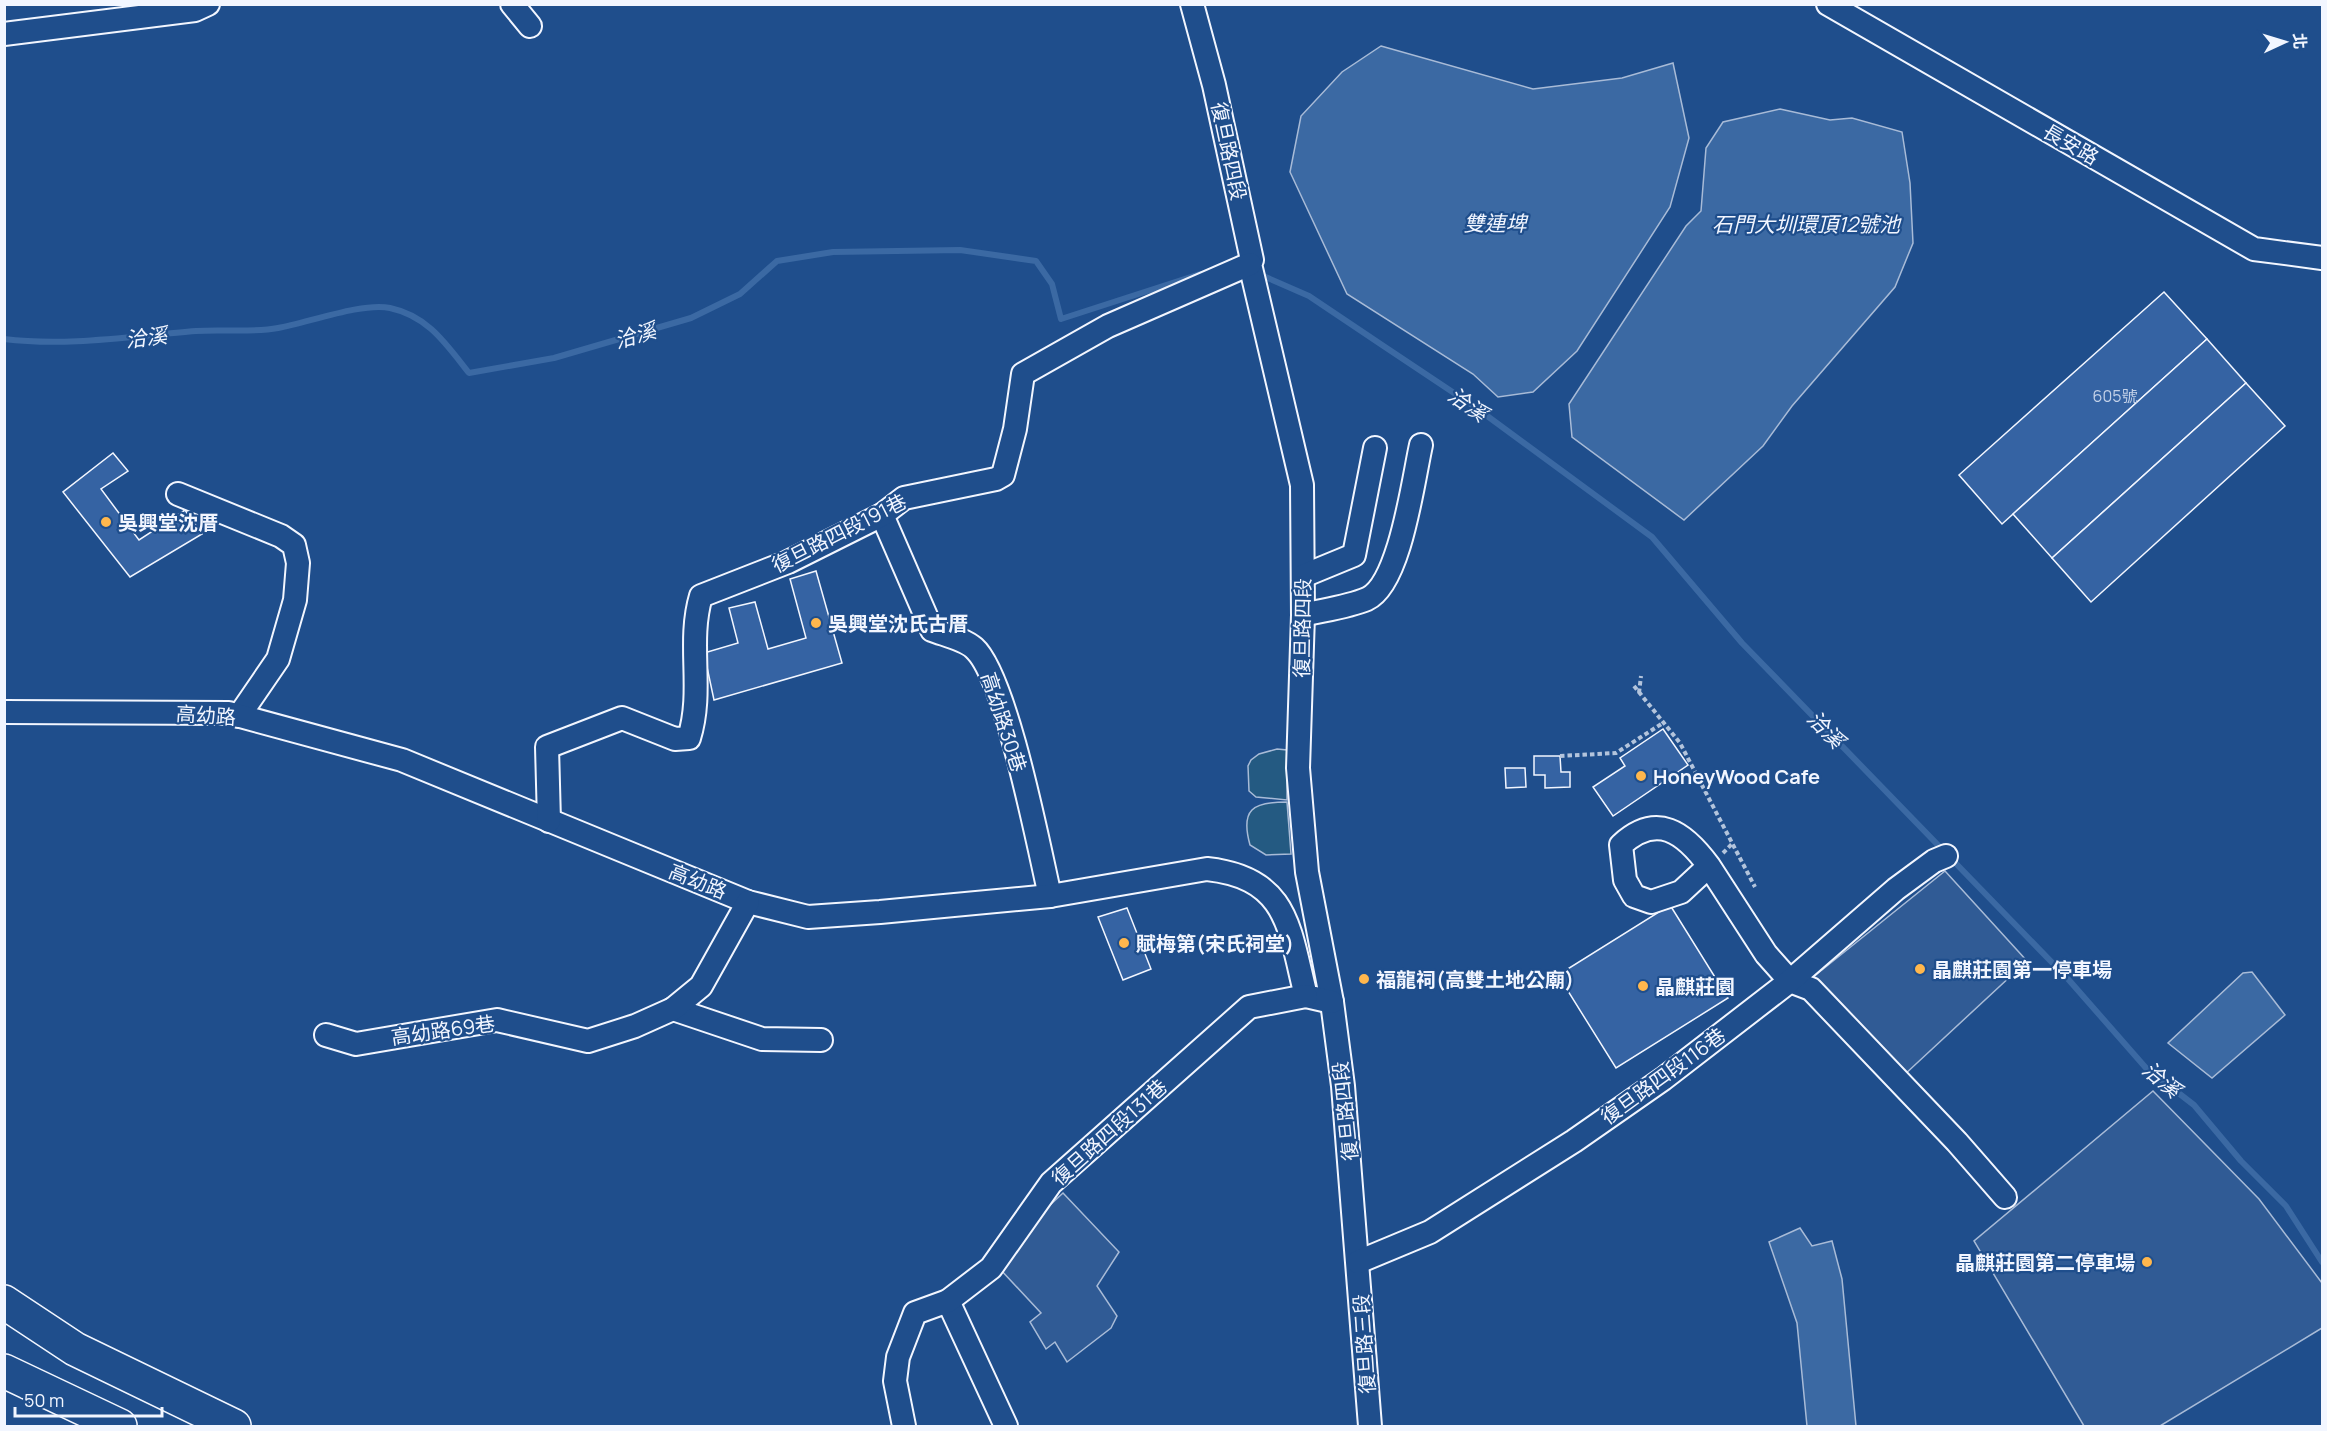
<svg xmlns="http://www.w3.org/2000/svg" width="2327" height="1431" viewBox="0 0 2327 1431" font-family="Manrope,'Noto Sans TC',sans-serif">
	<rect width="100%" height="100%" fill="#1f4e8c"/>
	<g fill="#245a82" stroke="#a8bbd7" stroke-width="1.5">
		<polygon points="1277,749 1287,750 1287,800 1256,797 1249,791 1248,766 1251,760 1259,754"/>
		<path d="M1287 802 1291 854 1266 855 1250 845C1240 809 1253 802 1287 802Z"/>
	</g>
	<g fill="#305b95" stroke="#a8bbd7" stroke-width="1.5">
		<polygon points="1945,871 2027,961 1903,1076 1812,978"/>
		<polygon points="2153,1091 2259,1199 2322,1283 2322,1328 2160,1426 2084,1426 1974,1241"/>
		<polygon points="1063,1193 1119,1252 1097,1286 1117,1316 1111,1328 1067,1362 1055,1342 1046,1349 1030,1322 1041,1313 999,1268 1049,1206"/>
	</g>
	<g fill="#3b69a3" stroke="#a8bbd7" stroke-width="1.5">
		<polygon points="1381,46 1533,89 1622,78 1673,63 1689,138 1670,207 1577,351 1533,392 1498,397 1473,374 1347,294 1290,172 1301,116 1342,72"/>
		<polygon points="1780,109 1830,120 1852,118 1902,132 1910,183 1913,243 1895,287 1792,406 1763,446 1684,520 1572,437 1569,404 1686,226 1701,211 1706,148 1723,122"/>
		<polygon points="2252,972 2285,1015 2212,1078 2168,1043 2243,973"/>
		<polygon points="1800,1228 1812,1246 1832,1241 1842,1279 1856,1426 1807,1426 1797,1323 1769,1242"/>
	</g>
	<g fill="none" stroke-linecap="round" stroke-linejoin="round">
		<g stroke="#3b69a3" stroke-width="6">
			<polyline points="1261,275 1309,296 1382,345 1475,407 1652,537 1742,643 2068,979 2146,1068 2194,1105 2241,1161 2286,1206 2322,1262"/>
			<path d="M4 339C68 347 132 336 196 331 223 329 252 333 278 328 307 323 363 302 390 308 428 316 446 344 469 373L554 358 691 318 740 294 777 261 833 252 960 250 1036 261 1052 284 1061 319 1200 274"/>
		</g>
	</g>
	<g fill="#3563a3" stroke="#f2f6ff" stroke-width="1.5">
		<polygon points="2164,292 2207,339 2002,524 1959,475"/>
		<polygon points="2207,339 2246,383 2052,558 2013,514"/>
		<polygon points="2246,383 2285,426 2091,602 2052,558"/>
		<polygon points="113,453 128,471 101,489 139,540 185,510 202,534 130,577 63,492"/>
		<polygon points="816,571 842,663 714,700 704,653 738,643 729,608 755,602 768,649 806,638 790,579"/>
		<polygon points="1663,729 1688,765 1613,816 1593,787 1625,766 1620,758"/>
		<polygon points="1534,756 1560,756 1561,772 1570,772 1570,787 1545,788 1545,775 1534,775"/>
		<polygon points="1505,768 1525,768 1526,787 1506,788"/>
		<polygon points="1670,905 1728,998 1616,1068 1558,975"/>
		<polygon points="1127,908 1151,969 1123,980 1098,917"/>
	</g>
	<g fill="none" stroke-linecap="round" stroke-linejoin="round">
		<defs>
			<g id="minor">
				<polyline points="512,4 530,26"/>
				<polyline points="1192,4 1214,85 1252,260 1250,264 1302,485 1303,615 1298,768 1307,872 1332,1002 1343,1086 1370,1426"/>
				<polyline points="1828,4 2254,249 2322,258"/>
				<polyline points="4,34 195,10 208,4"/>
				<polyline points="178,494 281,536 294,545 298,563 295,600 278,659 239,716"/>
				<path d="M882 515 932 630C945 635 964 639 974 648 1006 676 1039 848 1050 896"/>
				<polyline points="1303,576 1354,555 1375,448"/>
				<path d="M1303 615C1324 610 1348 607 1367 599 1400 584 1413 481 1421 445"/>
				<path d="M4 712 229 713 402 760 748 902 808 917 880 912 1050 896 1207 869C1289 878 1289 929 1306 996L1332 1002"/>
				<path d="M549 821 547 747 622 718 675 739 689 738C704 690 687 643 701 596L788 562 882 515 904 498 996 479 1003 475 1015 429 1023 374 1108 326 1250 264"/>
				<path d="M1709 866 1681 892 1651 902 1634 896 1625 880 1621 845C1657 812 1684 832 1709 866L1766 954 1790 981 1811 989 1957 1142 2005 1197"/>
				<polyline points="673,1009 762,1039 821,1040"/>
				<polyline points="326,1035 356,1044 497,1020 588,1041 635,1026 673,1009 701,986 748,902"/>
				<polyline points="1358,1262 1430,1232 1574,1141 1663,1079 1790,981 1896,889 1934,861 1946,856"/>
				<polyline points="948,1301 1006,1426"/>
				<polyline points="904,1426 895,1381 898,1357 915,1313 948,1301 991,1268 1051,1183 1249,1007 1306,996"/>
			</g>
			<g id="highway">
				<polyline points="4,1302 75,1349 234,1426"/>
				<polyline points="4,1371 120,1426"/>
			</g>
		</defs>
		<use href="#minor" stroke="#f2f6ff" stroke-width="26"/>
		<use href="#highway" stroke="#f2f6ff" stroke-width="36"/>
		<g stroke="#b3c4dc" stroke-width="4" stroke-dasharray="4.5 3" stroke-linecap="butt">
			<polyline points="1634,686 1680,743 1755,887"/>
			<polyline points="1639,693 1641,676"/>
			<polyline points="1560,756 1616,753 1663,723"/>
			<polyline points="1723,853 1733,843"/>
		</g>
		<use href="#minor" stroke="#1f4e8c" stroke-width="22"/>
		<use href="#highway" stroke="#1f4e8c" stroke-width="33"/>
	</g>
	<g fill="#ffb74d" stroke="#1f4e8c" stroke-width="2">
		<circle cx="106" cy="522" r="6"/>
		<circle cx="816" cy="623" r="6"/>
		<circle cx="1641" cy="776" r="6"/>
		<circle cx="1124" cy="943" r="6"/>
		<circle cx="1920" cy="969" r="6"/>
		<circle cx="1364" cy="979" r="6"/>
		<circle cx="1643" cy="986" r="6"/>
		<circle cx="2147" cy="1262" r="6"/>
	</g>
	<g text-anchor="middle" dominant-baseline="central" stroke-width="4.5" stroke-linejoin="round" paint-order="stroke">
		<g font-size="16" fill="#c3d1e8">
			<text x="2115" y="396">605號</text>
		</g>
		<g font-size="20" fill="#f2f6ff" stroke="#1f4e8c">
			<text transform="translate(2071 144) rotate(30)">長安路</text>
			<text transform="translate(1229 151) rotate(78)">復旦路四段</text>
			<text transform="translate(839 533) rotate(-27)">復旦路四段191巷</text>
			<text transform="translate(1302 628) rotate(-89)">復旦路四段</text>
			<text transform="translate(206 715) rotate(4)">高幼路</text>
			<text transform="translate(1004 722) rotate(72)">高幼路30巷</text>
			<text transform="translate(698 881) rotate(22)">高幼路</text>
			<text transform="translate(443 1030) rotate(-8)">高幼路69巷</text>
			<text transform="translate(1663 1076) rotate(-36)">復旦路四段116巷</text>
			<text transform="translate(1345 1111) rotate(-96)">復旦路四段</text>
			<text transform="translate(1109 1132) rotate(-42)">復旦路四段131巷</text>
			<text transform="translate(1364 1344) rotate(-94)">復旦路三段</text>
		</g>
		<g font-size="20" font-weight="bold" fill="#f2f6ff" stroke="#1f4e8c" text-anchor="start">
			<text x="118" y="522">吳興堂沈厝</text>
			<text x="828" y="623">吳興堂沈氏古厝</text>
			<text x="1653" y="776">HoneyWood Cafe</text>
			<text x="1136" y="943">賦梅第(宋氏祠堂)</text>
			<text x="1932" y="969">晶麒莊園第一停車場</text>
			<text x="1376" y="979">福龍祠(高雙土地公廟)</text>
			<text x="1655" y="986">晶麒莊園</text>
			<text x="2135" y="1262" text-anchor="end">晶麒莊園第二停車場</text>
		</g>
		<g font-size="21" font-style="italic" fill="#f2f6ff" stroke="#1f4e8c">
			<text x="1495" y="223">雙連埤</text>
			<text x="1806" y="224">石門大圳環頂12號池</text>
			<text transform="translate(635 335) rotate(-16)">洽溪</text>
			<text transform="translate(146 337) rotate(-7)">洽溪</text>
			<text transform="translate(1468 404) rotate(35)">洽溪</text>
			<text transform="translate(1826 729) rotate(46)">洽溪</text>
			<text transform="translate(2162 1079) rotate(40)">洽溪</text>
		</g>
	</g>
	<rect width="2327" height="1431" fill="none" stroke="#f2f6ff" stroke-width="12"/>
	<g transform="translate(2285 42) rotate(86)" stroke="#1f4e8c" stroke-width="4.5" paint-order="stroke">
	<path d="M0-4.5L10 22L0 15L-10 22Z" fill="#f2f6ff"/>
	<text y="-9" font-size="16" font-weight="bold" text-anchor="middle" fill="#f2f6ff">北</text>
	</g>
	<path d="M15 1407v9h147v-9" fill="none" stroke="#f2f6ff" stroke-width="3"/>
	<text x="24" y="1407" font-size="18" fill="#f2f6ff" stroke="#1f4e8c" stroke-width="4.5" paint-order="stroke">50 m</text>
</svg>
